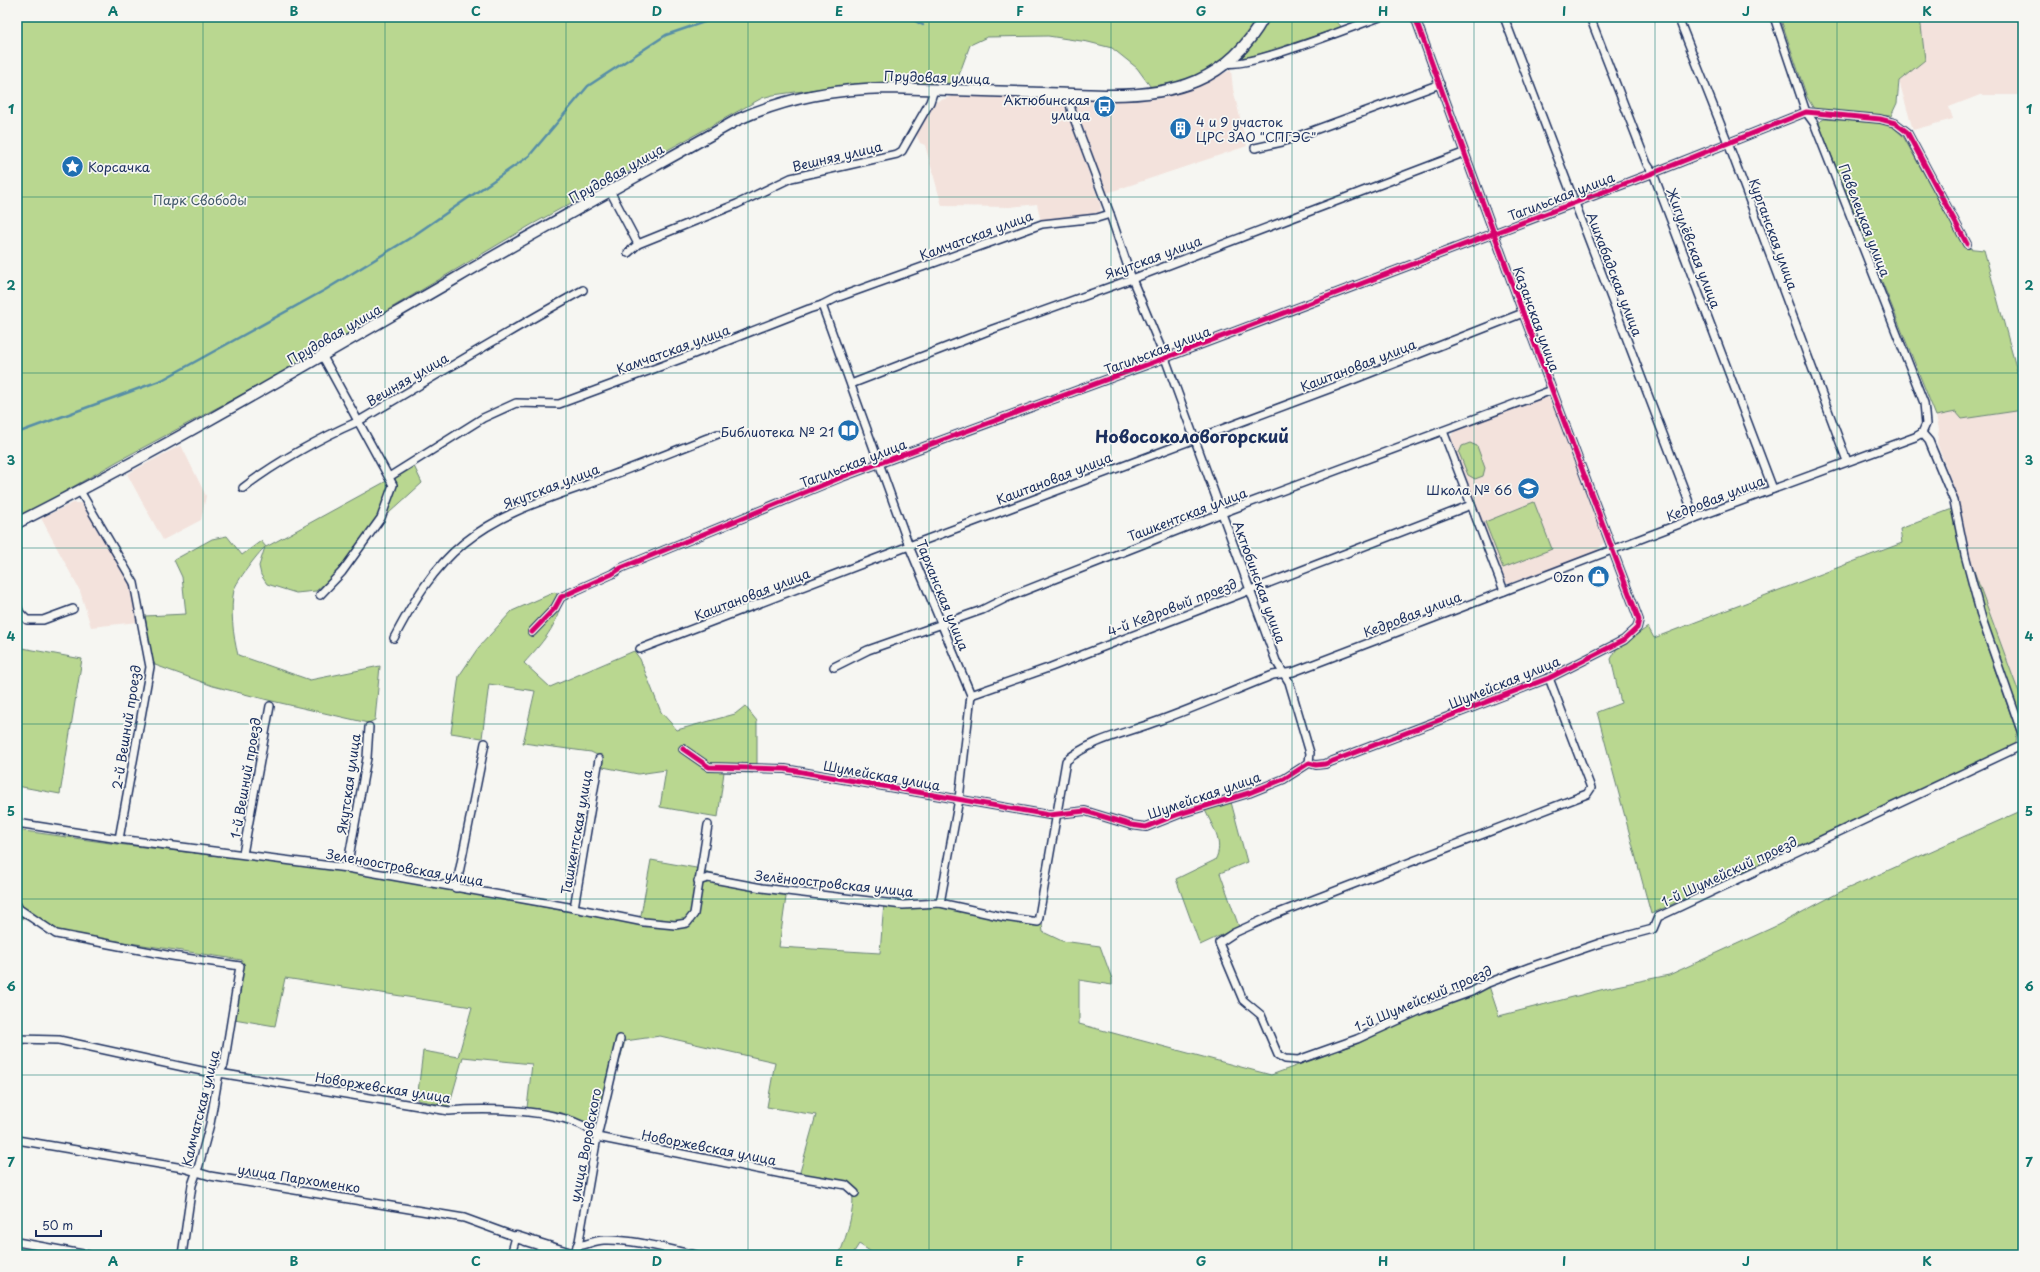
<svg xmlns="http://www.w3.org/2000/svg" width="2040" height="1272" viewBox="0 0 2040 1272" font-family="'Playpen Sans',sans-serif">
	<rect width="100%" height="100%" fill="#f6f6f2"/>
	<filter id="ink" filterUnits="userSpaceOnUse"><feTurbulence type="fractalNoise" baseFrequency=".025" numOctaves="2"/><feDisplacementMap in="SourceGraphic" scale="8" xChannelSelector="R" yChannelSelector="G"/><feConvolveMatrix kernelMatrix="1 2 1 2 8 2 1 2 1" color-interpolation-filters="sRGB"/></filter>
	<g filter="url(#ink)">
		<g fill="#f3e2dc">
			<polygon points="1920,17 2023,17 2023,95 1980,95 1949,107 1953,119 1913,130 1899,81 1925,59"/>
			<polygon points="1231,70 1233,89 1247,146 1107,193 1076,111 1078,103 1084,100 1134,101 1163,98 1190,89"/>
			<polygon points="953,96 1049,97 1057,99 1065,107 1101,206 1100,213 1095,216 1041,222 1037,204 1010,207 942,206 925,145 920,143 915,132 935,102"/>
			<polygon points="1542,397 1552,399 1605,541 1597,551 1508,584 1504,581 1450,438 1454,431"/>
			<polygon points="2023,410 2023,704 1970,560 1959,502 1937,443 1939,429 1936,416 1957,412 1962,419"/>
			<polygon points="181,445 206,496 201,520 163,540 127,474"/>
			<polygon points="73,503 81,503 86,510 131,585 138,622 91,627 80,591 41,518"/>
		</g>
		<g fill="#b9d790" stroke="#6a8377">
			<polygon points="17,17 1259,17 1235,50 1201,75 1153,90 1137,68 1112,48 1088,42 1048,36 987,37 970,45 956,83 855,84 773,95 762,98 531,225 278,375 118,461 17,519"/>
			<polygon points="1269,17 1331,17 1342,27 1235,62 1255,39"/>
			<polygon points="1780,17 1836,17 1847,21 1856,17 1920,17 1925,60 1899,81 1897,103 1891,116 1824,112 1814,109 1807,97"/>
			<polygon points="1824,119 1880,123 1892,126 1903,136 1965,248 1984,250 2023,393 2023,410 1962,419 1956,412 1936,416 1820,127 1819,122"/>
			<polygon points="1470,443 1477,446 1485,468 1483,476 1475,479 1468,475 1459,453 1462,446"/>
			<path d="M414 466 422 483 389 513 379 514 341 569 316 591 296 593 267 584 261 575 259 566 265 547C258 553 236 582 234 590 230 608 233 637 238 655L310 680 380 666 375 720 368 723 272 701 213 686 155 665 151 656 145 616 186 614 182 577 174 560 212 539 227 536 242 555 261 541 266 547Z"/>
			<polygon points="1534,502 1552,549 1503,568 1485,522"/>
			<polygon points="1952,509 1961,555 1978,621 2017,733 2016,744 2007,751 1651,914 1597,712 1621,703 1611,659 1617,648 1648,627 1654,638 1902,543 1900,529"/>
			<polygon points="1970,560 2023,704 2023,727 1984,617"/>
			<path d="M555 592 561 599C559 625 541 644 524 663L550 687 634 651 640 659 661 712 677 730 735 714 745 706 757 721V764L753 773 724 772 718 817 660 807 666 770 638 774 603 767 601 757 591 752 523 743 535 691 489 684 482 738 451 733 459 676 478 648 512 611Z"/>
			<polygon points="17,647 82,659 60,794 17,786"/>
			<path d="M1231 802 1247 862 1220 873 1239 927 1200 945 1176 879 1215 860C1225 843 1212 826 1205 810Z"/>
			<path d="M2023 810V1255H876L859 1244 852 1255H839C844 1244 858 1202 851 1191 851 1191 846 1188 846 1187L798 1179 816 1115 767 1107 775 1062 660 1036 625 1041 601 1129 593 1123 527 1108 532 1064 463 1057 449 1106 417 1100 423 1051 458 1057 472 1007 285 978 275 1026 234 1019 242 960 57 932 17 916V830L117 844 348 871 631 923 641 915 651 860 696 868 708 873 787 890 779 947 880 953 884 903H935L1042 924 1043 932 1062 941 1100 946 1112 979V985L1079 980V1024L1271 1075 1359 1043 1423 1012 1489 986 1499 1016 1616 986 1669 975 1774 927 1842 891Z"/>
		</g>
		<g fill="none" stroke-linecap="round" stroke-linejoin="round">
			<g stroke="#568ea7" stroke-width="2.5">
				<polyline points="907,17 923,25"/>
				<polyline points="17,433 162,380 325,290 410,238 529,156 588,86 666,35 719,17"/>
			</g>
			<defs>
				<g id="street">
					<polyline points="1504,17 1695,518"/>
					<polyline points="1590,17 1647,164 1653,173 1773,489"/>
					<polyline points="1678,17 1728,143 1847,461"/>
					<polyline points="1774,17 1806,112 1814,123 1924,403 1926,424 1922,433"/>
					<path d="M1226 63C1250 68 1351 27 1380 17"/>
					<polyline points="1068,94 1072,113 1110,214 1132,279 1165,358 1276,661 1289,682 1310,753 1309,763"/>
					<polyline points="1255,148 1282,142 1440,84"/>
					<polyline points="610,191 638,244"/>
					<polyline points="628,253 638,244 737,204 791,178 897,154 902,151 930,102 934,90"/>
					<polyline points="822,305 909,546 971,695 959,799 940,903"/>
					<polyline points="851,384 993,329 1132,279 1463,153"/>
					<polyline points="1443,431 1504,591"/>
					<polyline points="1922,433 1929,441 1954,501 1965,555 1982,619 2023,736"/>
					<polyline points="389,477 483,418 516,403 559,404 686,357 809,309 822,305 836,298 1042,224 1097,218 1110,214"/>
					<path d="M243 488C273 464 322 437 357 422 433 378 506 332 583 290"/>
					<polyline points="80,491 134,583 150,667 119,839"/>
					<polyline points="320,595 342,572 381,518 393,485 322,355"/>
					<polyline points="17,606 20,613 27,620 43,620 73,609"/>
					<polyline points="532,632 555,608 561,597 612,574 621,568 842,477 1165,358 1653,173 1806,112 1880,119 1895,123 1907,132 1967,244"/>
					<path d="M394 638C413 602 432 569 464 543 501 513 541 501 586 485 630 469 674 451 718 434"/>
					<polyline points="640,649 909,546 1337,386 1523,313"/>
					<polyline points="834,667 868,650 982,610 1006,598 1222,513 1552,390"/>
					<polyline points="1549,678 1591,788 1587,794 1276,914 1234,933 1219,943 1243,1000 1261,1015 1278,1055 1285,1059 1298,1060 1357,1039 1421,1010 1471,992 1488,983 1530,967 1600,943 1653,929 1658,917 2023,745"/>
					<polyline points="971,695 1051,667 1471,505"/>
					<polyline points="683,749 709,767 785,769 1049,815 1085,811 1131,825 1146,827 1179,814 1249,793 1284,779 1309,763 1316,765 1325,764 1549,678 1624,640 1637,628 1639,620 1523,313 1415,17"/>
					<polyline points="17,823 119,839 347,868 574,908 644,922 675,925 687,923 694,914 708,825"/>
					<polyline points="243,854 270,706"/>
					<polyline points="347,868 367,758 369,727"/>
					<path d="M698 881 708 878 762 888 903 905 940 903 1004 917 1038 922 1066 761C1091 739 1127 733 1158 721 1197 707 1235 690 1273 675L1293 672 1695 518 1915 437 1922 433"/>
					<polyline points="456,888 485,743"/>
					<polyline points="17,905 19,909 56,934 172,956 240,966 224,1065 219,1073 210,1124 199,1165 192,1185 182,1255"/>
					<polyline points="574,908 599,759"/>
					<path d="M17 1039 59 1040 211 1073H219L449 1111C484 1108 575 1108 597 1137L787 1175 846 1185 855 1193"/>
					<polyline points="17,1140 183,1168 210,1176 464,1218 516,1237 511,1255"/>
					<polyline points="17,1242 88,1255"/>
					<path d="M577 1246C587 1245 595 1240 604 1240 634 1239 666 1249 696 1255"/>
					<polyline points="574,1255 579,1241 597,1137 620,1039"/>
				</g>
				<g id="secondary">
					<path d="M17 523C165 448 309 363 453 280 547 225 643 173 739 119 789 97 835 89 889 88L1105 95C1174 96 1228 82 1264 17"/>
					<polyline points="516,1237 574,1255"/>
				</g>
			</defs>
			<use href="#street" stroke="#1b2f5e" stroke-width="10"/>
			<use href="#secondary" stroke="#1b2f5e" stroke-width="13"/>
			<use href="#street" stroke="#f6f6f2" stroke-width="7"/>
			<use href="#secondary" stroke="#f6f6f2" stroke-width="10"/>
			<defs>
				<g id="cycleway">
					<polyline points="532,632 555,608 561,597 612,574 621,568 842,477 1165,358 1653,173 1806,112 1880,119 1895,123 1907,132 1967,244"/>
					<polyline points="683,749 709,767 785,769 1049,815 1085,811 1131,825 1146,827 1179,814 1249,793 1284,779 1309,763 1316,765 1325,764 1549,678 1624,640 1637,628 1639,620 1523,313 1415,17"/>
				</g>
			</defs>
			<use href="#cycleway" stroke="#f6f6f2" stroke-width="8"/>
			<use href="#cycleway" stroke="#d6006c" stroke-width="5"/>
		</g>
	</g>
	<path fill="none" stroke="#0f766e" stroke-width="1" stroke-opacity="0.55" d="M203 17V1255M385 17V1255M566 17V1255M748 17V1255M929 17V1255M1111 17V1255M1292 17V1255M1474 17V1255M1655 17V1255M1837 17V1255M17 197H2023M17 373H2023M17 548H2023M17 724H2023M17 899H2023M17 1075H2023"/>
	<defs>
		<symbol id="bus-disc" viewBox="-11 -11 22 22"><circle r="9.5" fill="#1f6fb2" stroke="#f6f6f2"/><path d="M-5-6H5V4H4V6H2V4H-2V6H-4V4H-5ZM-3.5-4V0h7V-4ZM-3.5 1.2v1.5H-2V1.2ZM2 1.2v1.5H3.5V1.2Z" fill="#fff"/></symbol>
		<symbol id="building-disc" viewBox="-11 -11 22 22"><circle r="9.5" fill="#1f6fb2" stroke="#f6f6f2"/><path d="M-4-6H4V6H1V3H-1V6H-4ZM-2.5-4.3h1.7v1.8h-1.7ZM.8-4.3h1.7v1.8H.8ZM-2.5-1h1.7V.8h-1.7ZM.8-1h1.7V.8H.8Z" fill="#fff"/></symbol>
		<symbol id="sight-disc" viewBox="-11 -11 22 22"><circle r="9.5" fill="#1f6fb2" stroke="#f6f6f2"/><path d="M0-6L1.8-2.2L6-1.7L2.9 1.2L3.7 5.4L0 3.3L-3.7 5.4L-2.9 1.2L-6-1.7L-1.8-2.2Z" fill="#fff"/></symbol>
		<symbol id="library-disc" viewBox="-11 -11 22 22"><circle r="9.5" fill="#1f6fb2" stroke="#f6f6f2"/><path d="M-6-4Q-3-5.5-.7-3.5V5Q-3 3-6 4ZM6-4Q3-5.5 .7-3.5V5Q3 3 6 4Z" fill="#fff"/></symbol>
		<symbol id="school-disc" viewBox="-11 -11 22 22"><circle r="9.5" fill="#1f6fb2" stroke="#f6f6f2"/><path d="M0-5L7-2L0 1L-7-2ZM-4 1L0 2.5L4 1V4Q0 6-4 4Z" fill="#fff"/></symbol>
		<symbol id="shop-disc" viewBox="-11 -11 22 22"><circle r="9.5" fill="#1f6fb2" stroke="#f6f6f2"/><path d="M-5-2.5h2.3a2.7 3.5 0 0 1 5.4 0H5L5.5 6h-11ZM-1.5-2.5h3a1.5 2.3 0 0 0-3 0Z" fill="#fff"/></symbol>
	</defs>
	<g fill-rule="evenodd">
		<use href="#bus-disc" x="1092" y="94" width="25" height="25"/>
		<use href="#building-disc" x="1168" y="116" width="25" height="25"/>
		<use href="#sight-disc" x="60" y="154" width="25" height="25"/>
		<use href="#library-disc" x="836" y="418" width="25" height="25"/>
		<use href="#school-disc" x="1516" y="476" width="25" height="25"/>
		<use href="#shop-disc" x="1586" y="564" width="25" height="25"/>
	</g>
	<g text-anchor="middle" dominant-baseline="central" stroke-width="3.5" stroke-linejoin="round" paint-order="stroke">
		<g font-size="13" fill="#1b2f5e" stroke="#f6f6f2">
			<text transform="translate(937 77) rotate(2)">Прудовая улица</text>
			<text transform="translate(837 156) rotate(-13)">Вешняя улица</text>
			<text transform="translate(616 173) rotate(-29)">Прудовая улица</text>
			<text transform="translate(1561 196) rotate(-21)">Тагильская улица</text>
			<text transform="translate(1865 220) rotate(69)">Павелецкая улица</text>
			<text transform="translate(1774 234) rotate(70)">Курганская улица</text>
			<text transform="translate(976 235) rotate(-20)">Камчатская улица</text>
			<text transform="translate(1694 248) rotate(69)">Жигулёвская улица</text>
			<text transform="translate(1153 257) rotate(-20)">Якутская улица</text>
			<text transform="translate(1615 274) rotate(69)">Ашхабадская улица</text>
			<text transform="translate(1537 319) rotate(70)">Казанская улица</text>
			<text transform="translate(334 334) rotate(-30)">Прудовая улица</text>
			<text transform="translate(673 349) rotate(-20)">Камчатская улица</text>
			<text transform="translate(1157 350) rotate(-21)">Тагильская улица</text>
			<text transform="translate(1358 365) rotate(-21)">Каштановая улица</text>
			<text transform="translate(407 379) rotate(-30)">Вешняя улица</text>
			<text transform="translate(853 463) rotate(-21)">Тагильская улица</text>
			<text transform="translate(1054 478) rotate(-21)">Каштановая улица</text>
			<text transform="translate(551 486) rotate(-21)">Якутская улица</text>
			<text transform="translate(1715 498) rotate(-21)">Кедровая улица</text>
			<text transform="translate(1187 514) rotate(-21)">Ташкентская улица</text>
			<text transform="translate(1260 582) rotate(70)">Актюбинская улица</text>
			<text transform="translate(752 594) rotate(-21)">Каштановая улица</text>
			<text transform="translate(943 595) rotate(68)">Тарханская улица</text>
			<text transform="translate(1172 607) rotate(-21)">4-й Кедровый проезд</text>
			<text transform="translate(1412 614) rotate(-21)">Кедровая улица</text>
			<text transform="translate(1504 682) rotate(-22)">Шумейская улица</text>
			<text transform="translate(126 727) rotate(-81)">2-й Вешний проезд</text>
			<text transform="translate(882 775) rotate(10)">Шумейская улица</text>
			<text transform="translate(245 778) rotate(-80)">1-й Вешний проезд</text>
			<text transform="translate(348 784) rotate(-82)">Якутская улица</text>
			<text transform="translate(1204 795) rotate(-19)">Шумейская улица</text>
			<text transform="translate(576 832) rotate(-80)">Ташкентская улица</text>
			<text transform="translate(405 867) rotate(10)">Зеленоостровская улица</text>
			<text transform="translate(1729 871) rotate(-25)">1-й Шумейский проезд</text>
			<text transform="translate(834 883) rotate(6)">Зелёноостровская улица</text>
			<text transform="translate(1423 998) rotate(-23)">1-й Шумейский проезд</text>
			<text transform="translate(383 1087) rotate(9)">Новоржевская улица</text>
			<text transform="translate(200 1108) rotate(-76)">Камчатская улица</text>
			<text transform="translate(585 1145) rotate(-79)">улица Воровского</text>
			<text transform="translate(709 1147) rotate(11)">Новоржевская улица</text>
			<text transform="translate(299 1178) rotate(9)">улица Пархоменко</text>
		</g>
		<g font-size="13" fill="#1b2f5e" stroke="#f6f6f2" text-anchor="end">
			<text x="1090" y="99">Актюбинская<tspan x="1090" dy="15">улица</tspan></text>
			<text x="1196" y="121" text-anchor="start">4 и 9 участок<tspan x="1196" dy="15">ЦРС ЗАО "СПГЭС"</tspan></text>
			<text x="88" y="166" text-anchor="start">Корсачка</text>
			<text x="834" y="431">Библиотека № 21</text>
			<text x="1512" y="489">Школа № 66</text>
			<text x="1584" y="576">Ozon</text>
		</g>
		<g font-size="13" fill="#42596a" stroke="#f6f6f2">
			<text x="200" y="199">Парк Свободы</text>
		</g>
		<g font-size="17" font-weight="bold" fill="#1b2f5e" stroke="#f6f6f2">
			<text x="1192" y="436">Новосоколовогорский</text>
		</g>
	</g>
	<rect width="2040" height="1272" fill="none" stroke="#f6f6f2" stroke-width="44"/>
	<path d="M36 1230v6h65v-6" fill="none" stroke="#1b2f5e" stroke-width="2"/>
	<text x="42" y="1230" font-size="12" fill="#1b2f5e" stroke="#f6f6f2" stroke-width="3" paint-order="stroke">50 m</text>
	<rect x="22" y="22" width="1996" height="1228" fill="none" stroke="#0f766e" stroke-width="1.5"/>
	<g font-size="13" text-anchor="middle" font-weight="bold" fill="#0f766e">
		<text x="113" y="16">A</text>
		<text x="294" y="16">B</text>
		<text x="476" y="16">C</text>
		<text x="657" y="16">D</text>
		<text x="839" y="16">E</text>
		<text x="1020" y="16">F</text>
		<text x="1201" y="16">G</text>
		<text x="1383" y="16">H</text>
		<text x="1564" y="16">I</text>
		<text x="1746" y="16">J</text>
		<text x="1927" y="16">K</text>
		<text x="11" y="114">1</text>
		<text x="2029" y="114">1</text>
		<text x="11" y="290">2</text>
		<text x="2029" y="290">2</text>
		<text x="11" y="465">3</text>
		<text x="2029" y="465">3</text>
		<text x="11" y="641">4</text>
		<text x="2029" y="641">4</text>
		<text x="11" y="816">5</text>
		<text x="2029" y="816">5</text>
		<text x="11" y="991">6</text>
		<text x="2029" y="991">6</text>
		<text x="11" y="1167">7</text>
		<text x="2029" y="1167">7</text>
		<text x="113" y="1266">A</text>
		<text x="294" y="1266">B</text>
		<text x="476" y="1266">C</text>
		<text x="657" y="1266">D</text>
		<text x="839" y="1266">E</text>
		<text x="1020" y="1266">F</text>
		<text x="1201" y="1266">G</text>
		<text x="1383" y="1266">H</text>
		<text x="1564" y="1266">I</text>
		<text x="1746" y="1266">J</text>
		<text x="1927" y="1266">K</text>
	</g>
</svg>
